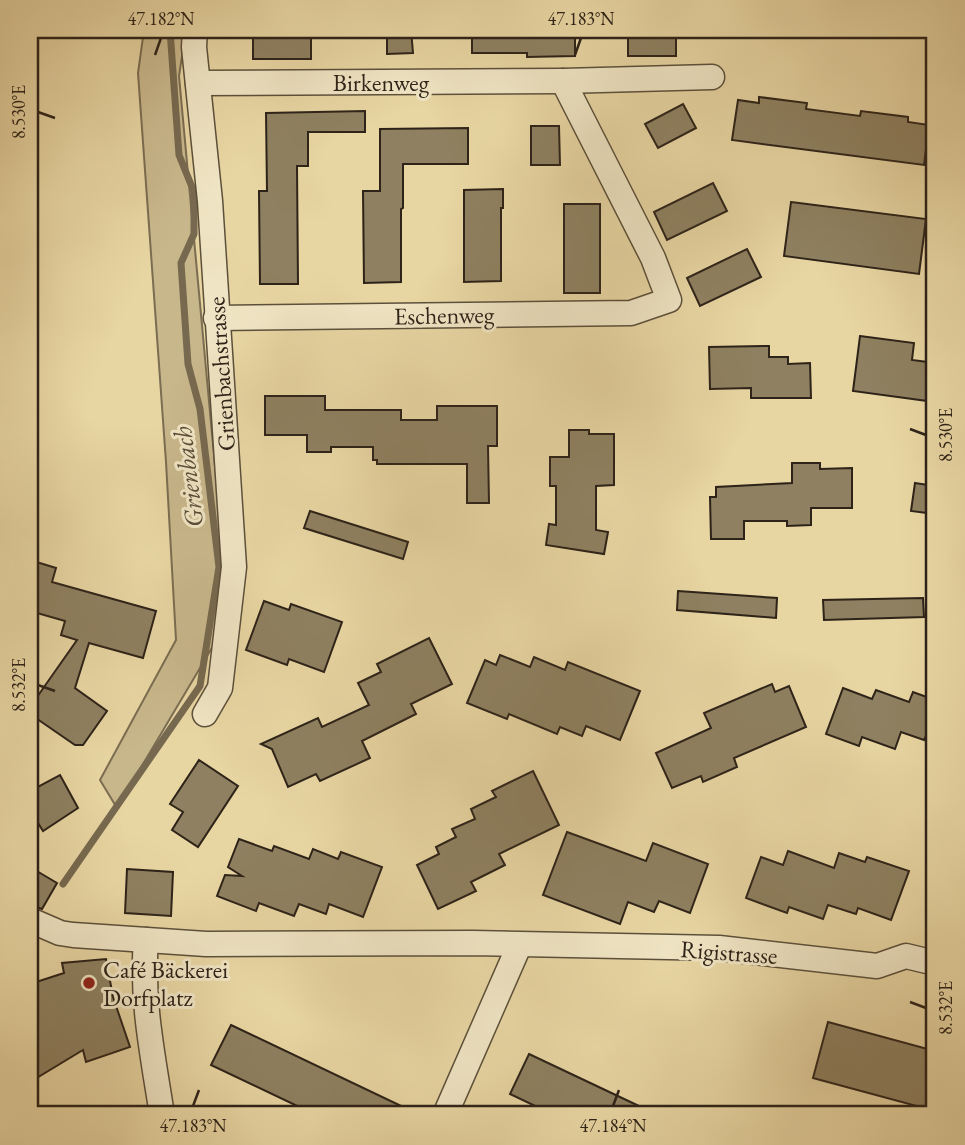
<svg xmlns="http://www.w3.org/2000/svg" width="965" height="1145" viewBox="0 0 965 1145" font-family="'EB Garamond',serif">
	<rect width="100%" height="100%" fill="#e7d5a2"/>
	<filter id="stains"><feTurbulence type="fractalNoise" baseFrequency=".00286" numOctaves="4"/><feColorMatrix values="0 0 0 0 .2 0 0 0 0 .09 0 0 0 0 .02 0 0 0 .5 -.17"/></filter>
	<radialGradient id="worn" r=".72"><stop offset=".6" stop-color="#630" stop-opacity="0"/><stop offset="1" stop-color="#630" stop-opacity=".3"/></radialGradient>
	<polygon fill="#c8b78b" stroke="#7b6d52" stroke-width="2" points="144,30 186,30 179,76 223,553 216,641 117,808 100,780 176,640 166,462 138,73"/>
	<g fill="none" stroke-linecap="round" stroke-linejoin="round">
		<polyline stroke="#77694f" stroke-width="7" points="63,884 200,686 219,567 200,409 188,364 181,263 194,234 194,192 179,155 170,30"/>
	</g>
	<g fill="#8e8060" stroke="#2e2319" stroke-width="2">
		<rect x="253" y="30" width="58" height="29"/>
		<polygon points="387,30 411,30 413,53 387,54"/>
		<polygon points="472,30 575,30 575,56 527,57 527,53 472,53"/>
		<rect x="628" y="30" width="48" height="26"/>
		<polygon points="759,97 807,103 806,109 860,116 861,111 908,117 908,122 929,125 924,165 732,140 738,100 759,103"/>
		<polygon points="683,104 696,128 658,148 645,124"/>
		<polygon points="365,111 365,132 308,132 308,166 297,166 298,284 260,284 259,191 267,191 266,113"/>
		<polygon points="531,126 559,126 560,165 531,165"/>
		<polygon points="468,128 468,164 403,164 403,208 401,209 401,282 364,283 363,191 380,191 380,129"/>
		<polygon points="713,183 727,211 667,240 654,212"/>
		<polygon points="503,189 503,208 501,208 501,281 464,282 464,190"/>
		<polygon points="791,202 926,219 919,274 784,256"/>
		<rect x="564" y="204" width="36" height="89"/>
		<polygon points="747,249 761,277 700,306 687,278"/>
		<polygon points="860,336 914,343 912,360 935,363 935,402 853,391"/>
		<polygon points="769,346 769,357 788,357 788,364 810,363 811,398 751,398 751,388 710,389 709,347"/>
		<polygon points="265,396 325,396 325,410 401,410 401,420 437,420 437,406 497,406 497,446 488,446 489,503 467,503 467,464 377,464 377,460 373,460 373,447 331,447 331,452 307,452 307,435 265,435"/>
		<polygon points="569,430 589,430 589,434 614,434 614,485 596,486 596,530 608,532 604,554 546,545 549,524 556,525 556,486 550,486 550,457 569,457"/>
		<polygon points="792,463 820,463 820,469 852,468 852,508 811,508 811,525 787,526 787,521 744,521 744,539 711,539 710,497 716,497 716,487 792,483"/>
		<polygon points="915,483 935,486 935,514 911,511"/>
		<polygon points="310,511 408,542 403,559 304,528"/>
		<polygon points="30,560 56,568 52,582 156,611 143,658 89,643 75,688 107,711 83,745 75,745 30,714 30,707 77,640 61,635 65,621 30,611"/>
		<polygon points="678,591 777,598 776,618 677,610"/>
		<polygon points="923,598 924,617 824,620 823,600"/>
		<polygon points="264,601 289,610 291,604 342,622 324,672 289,659 287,665 246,650"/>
		<polygon points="429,638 452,684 411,704 416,714 362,741 370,758 320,781 316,774 288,787 272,749 261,744 318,718 322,727 369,705 358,683 381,672 377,664"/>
		<polygon points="500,655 530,667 534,657 565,670 568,662 640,691 620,740 586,726 582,736 560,727 557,734 509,714 507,719 467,703 485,660 496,665"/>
		<polygon points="772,684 775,692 789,686 806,727 734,758 737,767 703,782 701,776 672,788 656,753 711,728 704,713"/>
		<polygon points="843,688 872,699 876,690 909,702 913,692 935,700 935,739 926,736 924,740 901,732 895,749 862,737 859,746 826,734"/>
		<polygon points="199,760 238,786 198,847 172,830 183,812 170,804"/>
		<polygon points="533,771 559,825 499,854 505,865 471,882 476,891 438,909 417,865 439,854 436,847 456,837 452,829 475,819 471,809 496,797 492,791"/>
		<polygon points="60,775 78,808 43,831 30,810 30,791"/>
		<polygon points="567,832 646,861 653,843 708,864 690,913 659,901 654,912 628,902 620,924 543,895"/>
		<polygon points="239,839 272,851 274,846 309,859 313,849 338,859 341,852 382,867 363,917 329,904 326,914 299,904 294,916 259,903 256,911 217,896 225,875 242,876 228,867"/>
		<polygon points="788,851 834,868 839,853 865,862 867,857 909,871 891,920 858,908 856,914 828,905 823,919 789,907 787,913 746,898 761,857 783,865"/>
		<polygon points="30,867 57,883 42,909 30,905"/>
		<polygon points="127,869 173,872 171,916 125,913"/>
		<polygon points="106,959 113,997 130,1047 86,1062 83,1050 30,1082 30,984 64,973 62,963"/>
		<polygon points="828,1022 935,1051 935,1111 813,1078"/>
		<polygon points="231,1025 420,1115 316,1115 211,1065"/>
		<polygon points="529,1054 658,1115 554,1115 510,1094"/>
	</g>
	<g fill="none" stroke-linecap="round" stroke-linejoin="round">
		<defs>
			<g id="street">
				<polyline points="195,30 194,47 210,201 234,567 220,688 205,714"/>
				<polyline points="198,83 563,81 712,77"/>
				<polyline points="216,318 631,313 669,300 653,258 563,81"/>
				<polyline points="30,920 60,933 73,935 206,944 473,943 719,948 877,966 906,956 935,963"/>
				<path d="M146 940C141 1001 153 1056 162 1115"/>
				<polyline points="445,1115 519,946"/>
			</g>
		</defs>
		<use href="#street" stroke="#5c503b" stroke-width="27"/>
		<use href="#street" stroke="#efe4c3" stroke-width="24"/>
	</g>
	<path fill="none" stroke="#2e2319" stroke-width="2.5" d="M155 55 161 38M575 55 581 38M38 112 55 118M910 429 926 435M38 685 55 691M910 1002 926 1008M193 1106 199 1090M613 1106 619 1090"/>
	<circle fill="#8f2418" stroke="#efe4c3" stroke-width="2.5" cx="89" cy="983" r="7"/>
	<g text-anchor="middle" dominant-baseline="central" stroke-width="6" stroke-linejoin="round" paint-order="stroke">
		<g font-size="24" fill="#2e2319" stroke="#efe4c3">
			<text x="381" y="82">Birkenweg</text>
			<text transform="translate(444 315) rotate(-1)">Eschenweg</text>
			<text transform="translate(221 374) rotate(-94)">Grienbachstrasse</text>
			<text transform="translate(729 952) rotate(4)">Rigistrasse</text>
		</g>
		<g font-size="24" fill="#2e2319" stroke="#efe4c3" text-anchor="start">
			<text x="103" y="969">Café Bäckerei<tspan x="103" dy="28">Dorfplatz</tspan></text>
		</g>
		<g font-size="26" font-style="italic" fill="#594c38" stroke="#efe4c3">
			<text transform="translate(188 477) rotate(-97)">Grienbach</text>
		</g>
	</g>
	<rect width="965" height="1145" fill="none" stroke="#e7d5a2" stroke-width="77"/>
	<rect x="38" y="38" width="888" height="1068" fill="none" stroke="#2e2319" stroke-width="2.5"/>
	<g font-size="18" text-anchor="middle" fill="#2e2319">
		<text x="161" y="25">47.182°N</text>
		<text x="581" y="25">47.183°N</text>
		<text transform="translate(19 112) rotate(-90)" y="6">8.530°E</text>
		<text transform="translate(946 435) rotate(-90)" y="6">8.530°E</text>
		<text transform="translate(19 685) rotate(-90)" y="6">8.532°E</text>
		<text transform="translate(946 1008) rotate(-90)" y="6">8.532°E</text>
		<text x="193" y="1132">47.183°N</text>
		<text x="613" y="1132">47.184°N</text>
	</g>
	<rect width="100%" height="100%" filter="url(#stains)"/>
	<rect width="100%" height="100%" fill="url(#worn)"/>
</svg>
